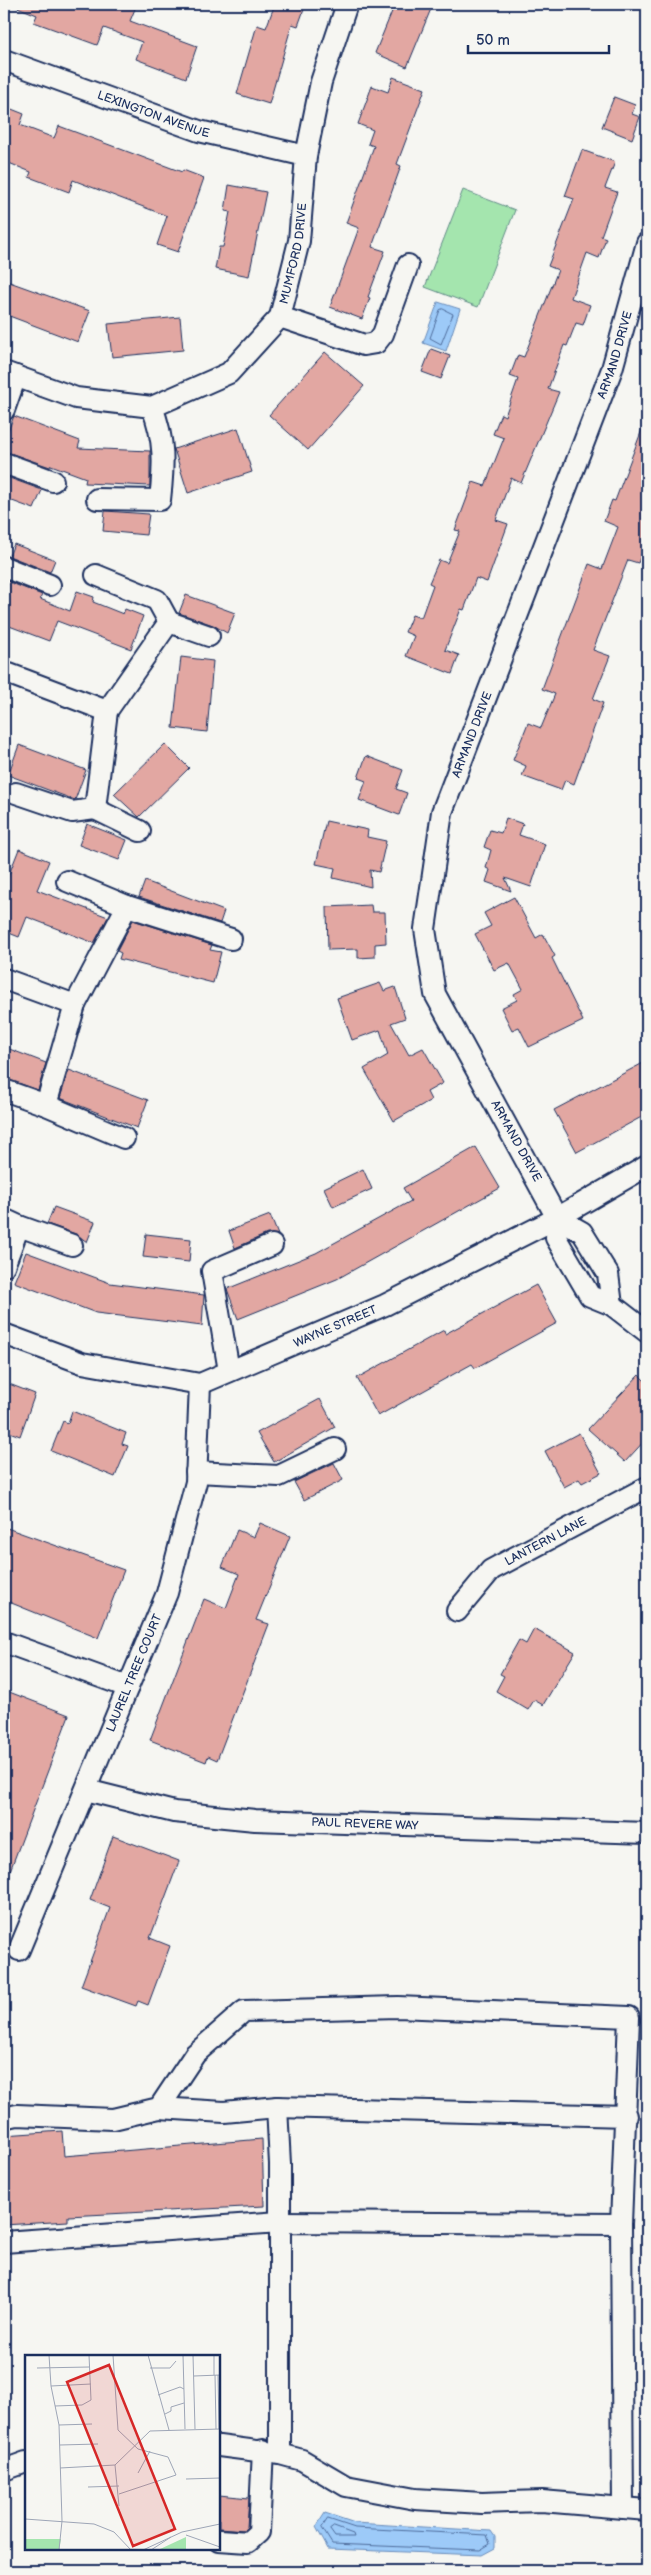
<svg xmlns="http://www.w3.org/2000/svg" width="651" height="2575" viewBox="0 0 651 2575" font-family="'Balsamiq Sans',sans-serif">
	<rect width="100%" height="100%" fill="#f6f6f2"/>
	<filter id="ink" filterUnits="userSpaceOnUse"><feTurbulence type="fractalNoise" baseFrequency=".02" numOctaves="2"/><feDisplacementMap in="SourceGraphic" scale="10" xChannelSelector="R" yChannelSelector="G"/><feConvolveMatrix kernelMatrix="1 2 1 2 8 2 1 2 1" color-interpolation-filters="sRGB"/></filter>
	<g filter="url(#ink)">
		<polygon fill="#a4e5ae" stroke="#608a86" points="463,190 515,210 478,307 425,287"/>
		<g fill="#9dcaf8" stroke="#698cba">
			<polygon points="438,302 460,309 446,351 423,343"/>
			<polygon points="325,2513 355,2523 491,2531 495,2537 495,2548 482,2555 328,2549 316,2527"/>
		</g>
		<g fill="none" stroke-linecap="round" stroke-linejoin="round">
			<g stroke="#4f6d9c" stroke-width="1">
				<polygon points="443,309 453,314 441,344 430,338 440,310"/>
				<polygon points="328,2519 355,2528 487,2535 490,2544 480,2550 332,2544 322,2528"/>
				<polygon points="334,2527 353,2534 354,2537 335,2537 330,2530"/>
			</g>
		</g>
		<g fill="#e2a7a2" stroke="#1b2f5e">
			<polygon points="10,4 137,4 130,21 197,46 186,78 136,59 142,42 104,28 97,45 34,22 37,15"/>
			<polygon points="275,4 306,4 298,26 292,24 269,104 237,94 257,25 266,28"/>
			<polygon points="395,4 433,4 407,67 375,53"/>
			<polygon points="393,77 425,89 397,164 401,166 372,247 385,251 368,297 370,298 362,319 330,307 359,228 346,223 374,146 368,144 373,130 358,124 372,86 388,92"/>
			<polygon points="614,97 635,105 632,114 640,117 632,139 602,127"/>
			<polygon points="4,106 24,114 20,125 54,138 59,126 182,172 183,170 204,178 178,252 157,245 167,216 73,180 69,192 29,177 31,172 4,161"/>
			<polygon points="582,150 615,162 605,188 617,192 601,236 606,238 599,258 587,253 571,298 590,305 583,325 576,323 567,346 564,345 548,389 559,392 521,483 511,478 496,520 508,524 487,582 476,578 464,610 461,609 445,650 459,655 452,674 406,656 414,636 405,632 412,615 421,618 433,585 429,583 439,560 447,563 460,531 455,530 473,482 485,486 504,438 493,434 501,414 505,416 518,379 510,376 518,355 524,357 558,270 548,266 574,199 565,196"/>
			<polygon points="229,185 266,192 249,276 215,269 219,247 223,247 230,212 225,211"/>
			<polygon points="4,280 90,311 78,342 4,314"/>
			<polygon points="180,317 183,350 112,357 108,324"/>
			<polygon points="431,349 450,356 441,379 422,372"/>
			<polygon points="325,352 364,386 308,450 269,415"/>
			<polygon points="14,416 80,441 78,448 150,451 150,486 85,483 86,478 51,465 50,467 4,451 4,441"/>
			<polygon points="646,419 647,540 638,563 628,560 593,650 610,656 593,699 603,703 574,784 565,780 561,790 522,776 526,766 513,760 528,723 541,728 555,694 542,689 589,564 602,569 618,527 604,521 612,500 615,501"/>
			<polygon points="238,428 252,472 188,493 174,449"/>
			<polygon points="4,476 42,490 34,509 4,498"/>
			<polygon points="105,511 149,514 146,535 103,531"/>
			<polygon points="14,544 55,560 50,572 9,556"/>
			<polygon points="4,580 42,595 40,599 70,611 77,591 94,597 93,602 123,614 125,609 143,616 131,649 57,621 49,641 4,624"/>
			<polygon points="186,595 235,613 227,633 213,625 179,613"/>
			<polygon points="181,657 213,661 207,732 173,728"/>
			<polygon points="165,744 189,768 139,817 114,794"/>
			<polygon points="19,745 86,770 75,800 8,775"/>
			<polygon points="366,756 403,770 396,789 407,793 399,815 359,800 366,781 358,778"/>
			<polygon points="506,818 523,824 519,835 545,844 531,887 505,878 511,891 486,882 490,870 486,868 491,850 484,847 490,830 501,833"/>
			<polygon points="326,821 368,830 367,837 386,841 379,872 370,870 371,887 333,878 335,868 316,864"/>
			<polygon points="87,824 127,840 119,860 79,845"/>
			<polygon points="19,849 49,861 37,890 108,917 94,943 27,917 19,937 4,931 4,887"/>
			<polygon points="145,881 224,911 220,923 139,897"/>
			<polygon points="514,897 536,938 543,934 555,956 552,958 583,1021 529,1047 519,1027 512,1030 501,1008 517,1000 514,994 523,989 509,963 494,970 475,934 491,926 484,913"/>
			<polygon points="371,905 372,912 385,912 386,943 375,944 375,957 358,958 358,949 328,950 327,907"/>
			<polygon points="133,920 212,945 210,950 221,952 213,983 119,959 121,953 117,951"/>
			<polygon points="380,983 384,991 395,987 405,1018 391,1023 409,1055 423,1048 443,1083 427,1092 431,1100 394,1121 364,1069 388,1055 380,1030 352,1040 337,998"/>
			<polygon points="4,1047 46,1063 38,1090 4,1078"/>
			<polygon points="647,1061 647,1114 577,1152 554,1110"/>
			<polygon points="69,1070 148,1100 137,1128 60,1098"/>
			<polygon points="476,1147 500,1188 337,1279 238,1319 227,1289 316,1253 411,1201 403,1188"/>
			<polygon points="363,1169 372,1189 333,1207 324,1188"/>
			<polygon points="54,1207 95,1222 87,1242 76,1234 47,1224"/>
			<polygon points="270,1215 278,1235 267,1234 235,1248 229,1231"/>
			<polygon points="146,1234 191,1239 189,1262 143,1257"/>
			<polygon points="26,1252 110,1283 204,1295 202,1326 96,1313 14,1282"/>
			<polygon points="536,1285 557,1323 475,1368 472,1364 378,1416 357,1378 444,1330 445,1334"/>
			<polygon points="639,1375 647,1383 647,1438 625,1462 588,1429"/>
			<polygon points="4,1382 35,1394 20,1436 4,1430"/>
			<polygon points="320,1399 335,1427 274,1462 257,1433"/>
			<polygon points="72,1411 126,1433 122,1444 128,1446 115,1477 51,1451 63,1421 68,1423"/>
			<polygon points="579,1433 601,1473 582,1483 579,1479 564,1487 545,1451"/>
			<polygon points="334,1463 343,1480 304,1500 294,1482"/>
			<polygon points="260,1523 290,1536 256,1620 269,1624 217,1760 208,1756 206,1762 150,1740 204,1599 226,1608 239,1574 222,1567 237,1530 254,1537"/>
			<polygon points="4,1527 124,1570 98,1638 4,1600"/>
			<polygon points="534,1629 575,1652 543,1705 534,1700 528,1710 496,1691 504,1676 500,1674 519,1640 526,1644"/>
			<polygon points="4,1690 69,1715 5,1884 4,1884"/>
			<polygon points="113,1836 179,1861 150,1938 170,1946 148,2005 138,2001 136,2006 81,1986 110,1908 90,1900"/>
			<polygon points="62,2131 64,2156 262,2139 264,2206 68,2216 68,2221 4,2225 4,2135"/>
			<polygon points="219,2495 249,2498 247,2527 244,2530 219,2528"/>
		</g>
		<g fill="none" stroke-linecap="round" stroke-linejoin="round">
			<defs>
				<g id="minor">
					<path id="s1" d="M4 60 199 131 306 156"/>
					<polyline points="280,317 364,345 376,343 383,334 408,265"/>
					<path id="s2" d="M4 372 76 398 152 407 229 373 280 317 299 241 306 156 321 82 347 4"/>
					<polyline points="4,410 16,376"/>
					<polyline points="4,463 53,481"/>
					<path d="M97 499 160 500C164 465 165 440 152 407"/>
					<polyline points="4,567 50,585"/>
					<polyline points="96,575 157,600 169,622 107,711 95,809 140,831"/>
					<polyline points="169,622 209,636"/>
					<polyline points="4,672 107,711"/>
					<polyline points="16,793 72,812 95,809"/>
					<polyline points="67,881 127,906 75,1005 46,1105 124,1138"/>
					<polyline points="127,906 231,939"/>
					<polyline points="4,979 75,1005"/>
					<polyline points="4,1090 46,1105"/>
					<path id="s3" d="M557 1218 435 994 425 929 442 812 612 369 647 243"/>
					<polyline points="557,1218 556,1238 590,1296 612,1305 647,1332"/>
					<polyline points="557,1218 582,1232 608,1274 612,1305"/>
					<polyline points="4,1219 19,1226 4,1266"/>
					<polyline points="19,1226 72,1245"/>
					<path id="s4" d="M4 1334 82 1363 200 1384 385 1305 557 1218 647 1166"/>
					<polyline points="229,1371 212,1271 272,1245"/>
					<polyline points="196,1472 279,1476 335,1449"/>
					<path id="s5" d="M457 1611 491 1570 647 1487"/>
					<polyline points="4,1642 128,1687"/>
					<path id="s6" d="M86 1790 174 1812 255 1820 647 1833"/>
					<path id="s7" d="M19 1950 167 1593 196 1482 200 1384"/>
					<polyline points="277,2107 280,2164 280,2454"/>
					<polyline points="159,2108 224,2112 277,2107 627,2116"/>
					<polyline points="4,2118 17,2115 113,2119 159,2108 195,2054 244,2011 398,2007 629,2017 621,2224 623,2508"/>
					<polyline points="4,2242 280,2222 621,2224"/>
					<polyline points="219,2446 280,2454 302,2460 346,2486 415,2499 482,2503 542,2501 647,2510"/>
					<polyline points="4,2470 26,2462"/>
					<polyline points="219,2540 248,2542 259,2532 263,2450"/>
				</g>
			</defs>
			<use href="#minor" stroke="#1b2f5e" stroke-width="24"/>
			<use href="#minor" stroke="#f6f6f2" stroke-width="20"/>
		</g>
	</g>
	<g text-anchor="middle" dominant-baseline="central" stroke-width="4" stroke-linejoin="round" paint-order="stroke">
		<g font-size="12" fill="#1b2f5e" stroke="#f6f6f2">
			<text stroke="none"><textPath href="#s1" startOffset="159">LEXINGTON AVENUE</textPath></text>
			<text stroke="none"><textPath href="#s2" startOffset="378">MUMFORD DRIVE</textPath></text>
			<text stroke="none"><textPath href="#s3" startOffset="928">ARMAND DRIVE</textPath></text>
			<text stroke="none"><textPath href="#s3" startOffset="522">ARMAND DRIVE</textPath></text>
			<text transform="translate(516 1141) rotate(61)">ARMAND DRIVE</text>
			<text stroke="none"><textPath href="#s4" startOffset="350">WAYNE STREET</textPath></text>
			<text stroke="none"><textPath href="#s5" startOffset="115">LANTERN LANE</textPath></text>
			<text stroke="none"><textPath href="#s7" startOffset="300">LAUREL TREE COURT</textPath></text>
			<text stroke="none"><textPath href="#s6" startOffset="282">PAUL REVERE WAY</textPath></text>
		</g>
	</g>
	<g transform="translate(25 2355)">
		<rect width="195" height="195" fill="#f6f6f2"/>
		<path d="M161 182V194L166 195H133ZM0 184H36L34 195H0Z" fill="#a4e5ae"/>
		<path fill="none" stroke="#9ea6b7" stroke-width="1" d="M24 0 26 31 34 70 37 166 34 195M88 0 93 75 113 94 143 102 151 120 94 139M123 0 144 75M158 0 160 74M168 0 170 74M189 0V20M12 13 64 12M125 13H145L151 6M190 20 191 74M193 20 194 74M169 21 195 20M26 31 66 29M133 40 155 32 159 34M30 51 57 50 66 45 64 0M140 59 146 56V52L159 48M34 70 67 69M35 90 73 89M90 110 94 151M35 113 90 110 125 76 195 74M113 118 125 96M161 124 195 123M63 132 94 131M0 164 69 169 89 177 106 195M161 180 195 192M118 195 157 177 195 169M126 195 146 182"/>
		<path fill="#d62828" fill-opacity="0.15" stroke="#d62828" stroke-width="2.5" d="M84 10 150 174 108 191 42 27Z"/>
		<rect width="195" height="195" fill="none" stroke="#1b2f5e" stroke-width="2.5"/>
	</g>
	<rect width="651" height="2575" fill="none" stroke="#f6f6f2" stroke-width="20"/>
	<rect x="10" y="10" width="631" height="2555" fill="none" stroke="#1b2f5e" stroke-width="2" filter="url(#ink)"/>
	<path d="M468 45v8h141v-8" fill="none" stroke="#1b2f5e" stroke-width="2.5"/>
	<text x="476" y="45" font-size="15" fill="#1b2f5e" stroke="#f6f6f2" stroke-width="4" paint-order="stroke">50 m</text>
</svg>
